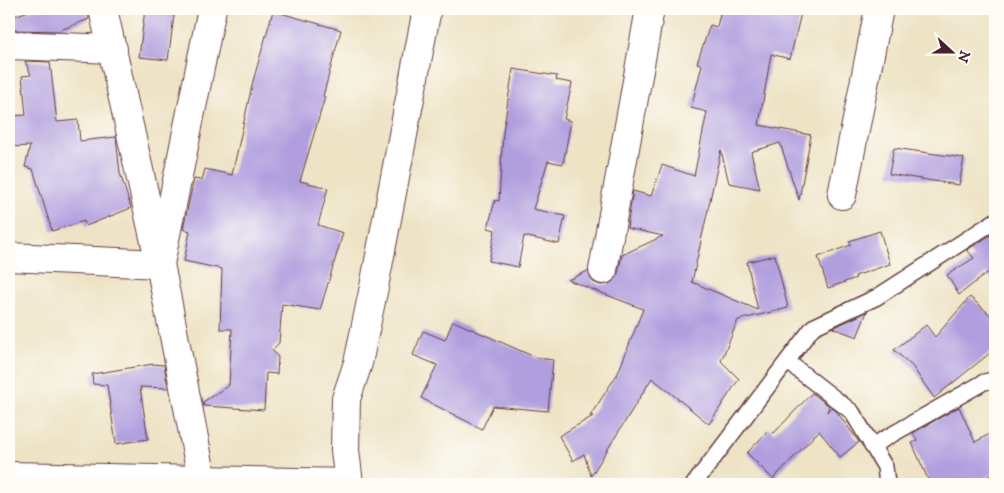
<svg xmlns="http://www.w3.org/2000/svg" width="1004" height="493" viewBox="0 0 1004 493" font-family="'IM FELL DW Pica',serif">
	<rect width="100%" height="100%" fill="#fdfcf7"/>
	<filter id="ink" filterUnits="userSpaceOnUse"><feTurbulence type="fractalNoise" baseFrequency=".02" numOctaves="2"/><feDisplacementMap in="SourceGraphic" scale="10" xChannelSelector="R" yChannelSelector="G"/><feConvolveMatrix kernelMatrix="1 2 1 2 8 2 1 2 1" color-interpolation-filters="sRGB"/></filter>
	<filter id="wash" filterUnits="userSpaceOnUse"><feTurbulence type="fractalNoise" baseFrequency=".0096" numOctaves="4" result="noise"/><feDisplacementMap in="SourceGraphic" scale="20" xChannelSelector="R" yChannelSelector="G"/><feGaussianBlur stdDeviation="1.12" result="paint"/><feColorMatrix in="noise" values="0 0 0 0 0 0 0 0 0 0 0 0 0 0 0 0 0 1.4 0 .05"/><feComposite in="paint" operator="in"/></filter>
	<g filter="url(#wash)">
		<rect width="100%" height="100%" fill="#eee3c5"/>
		<g id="blocks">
			<g fill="#b09ede">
				<polygon points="34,9 88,9 89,19 58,31 14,30 9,18"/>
				<polygon points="145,9 175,9 168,60 139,57"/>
				<polygon points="721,9 802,9 790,59 771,54 759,125 811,135 799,200 780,143 751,152 760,189 729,183 721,150 692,282 758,310 747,262 775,255 788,308 738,320 721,361 739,379 709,424 652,378 591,476 584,454 573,461 559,436 593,416 590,416 618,373 643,309 568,280 588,271 593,282 601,285 609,284 615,280 618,273 622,255 663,236 627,228 633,191 651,196 662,165 694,176 707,112 691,108 702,65 697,63 710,25 717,27"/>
				<polygon points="273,11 341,30 323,96 325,97 300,181 328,188 318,225 343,233 320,310 282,304 279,343 272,350 278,357 277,374 266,373 264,410 204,406 203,402 229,385 232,329 220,329 222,269 184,261 190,231 183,229 194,179 202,180 205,169 232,175 253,81"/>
				<polygon points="25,61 50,62 57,122 78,120 80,141 116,137 120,173 131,208 86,226 84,221 52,231 33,169 25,167 30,146 9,147 9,116 26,115 22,76 31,75"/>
				<polygon points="513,69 557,76 556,80 572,83 564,119 571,121 563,164 548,161 533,209 565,216 559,244 524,236 518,267 489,261 495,230 488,228 495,200 499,201 503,132"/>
				<polygon points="894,148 964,158 959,185 889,174"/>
				<polygon points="880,231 890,264 855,276 856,278 828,288 818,257 851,245 849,241"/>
				<polygon points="995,232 995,283 987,273 959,295 947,275 974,258 967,250"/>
				<polygon points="970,297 995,319 995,349 934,398 912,366 894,350 926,325 935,337"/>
				<polygon points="867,312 857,337 833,328"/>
				<polygon points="453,321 537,358 553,360 548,411 493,406 482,429 421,398 437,365 413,355 423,331 445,340"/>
				<polygon points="153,364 164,365 168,388 140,387 148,439 116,444 107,385 93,384 92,374"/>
				<polygon points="812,393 829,406 827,412 831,407 836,411 859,442 840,457 819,431 773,479 747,453 770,429 774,433"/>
				<polygon points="959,407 975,442 995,431 995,472 974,484 930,484 912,443 917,441 913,433"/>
			</g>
		</g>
	</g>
	<g filter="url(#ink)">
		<use href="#blocks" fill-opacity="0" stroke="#633c42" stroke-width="1"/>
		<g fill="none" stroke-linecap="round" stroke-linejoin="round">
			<defs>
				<g id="service">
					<polyline points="788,362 852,412 885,467 887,484"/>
					<polyline points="872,446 984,382 995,380"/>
					<polyline points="694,484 813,327 877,297 995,221"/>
				</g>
				<g id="minor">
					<polyline points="9,45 113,49"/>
					<polyline points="842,195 879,9"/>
					<polyline points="9,257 160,264 103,9"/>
					<polyline points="603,270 650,9"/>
					<polyline points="9,476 349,483"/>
					<polyline points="202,479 160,264 212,9"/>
					<polyline points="349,484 345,450 346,399 358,363 374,287 427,9"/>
				</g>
			</defs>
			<use href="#service" stroke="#633c42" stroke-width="18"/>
			<use href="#minor" stroke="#633c42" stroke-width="30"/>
			<use href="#service" stroke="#fff" stroke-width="15"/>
			<use href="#minor" stroke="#fff" stroke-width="28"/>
		</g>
	</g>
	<rect width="1004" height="493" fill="none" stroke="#fdfcf7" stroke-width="30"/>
	<g transform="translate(952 52) rotate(111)" stroke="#fdfcf7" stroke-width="4" paint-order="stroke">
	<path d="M0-4L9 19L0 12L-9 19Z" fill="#4a1f2b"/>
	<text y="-8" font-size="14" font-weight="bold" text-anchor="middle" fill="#4a1f2b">N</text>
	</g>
</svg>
